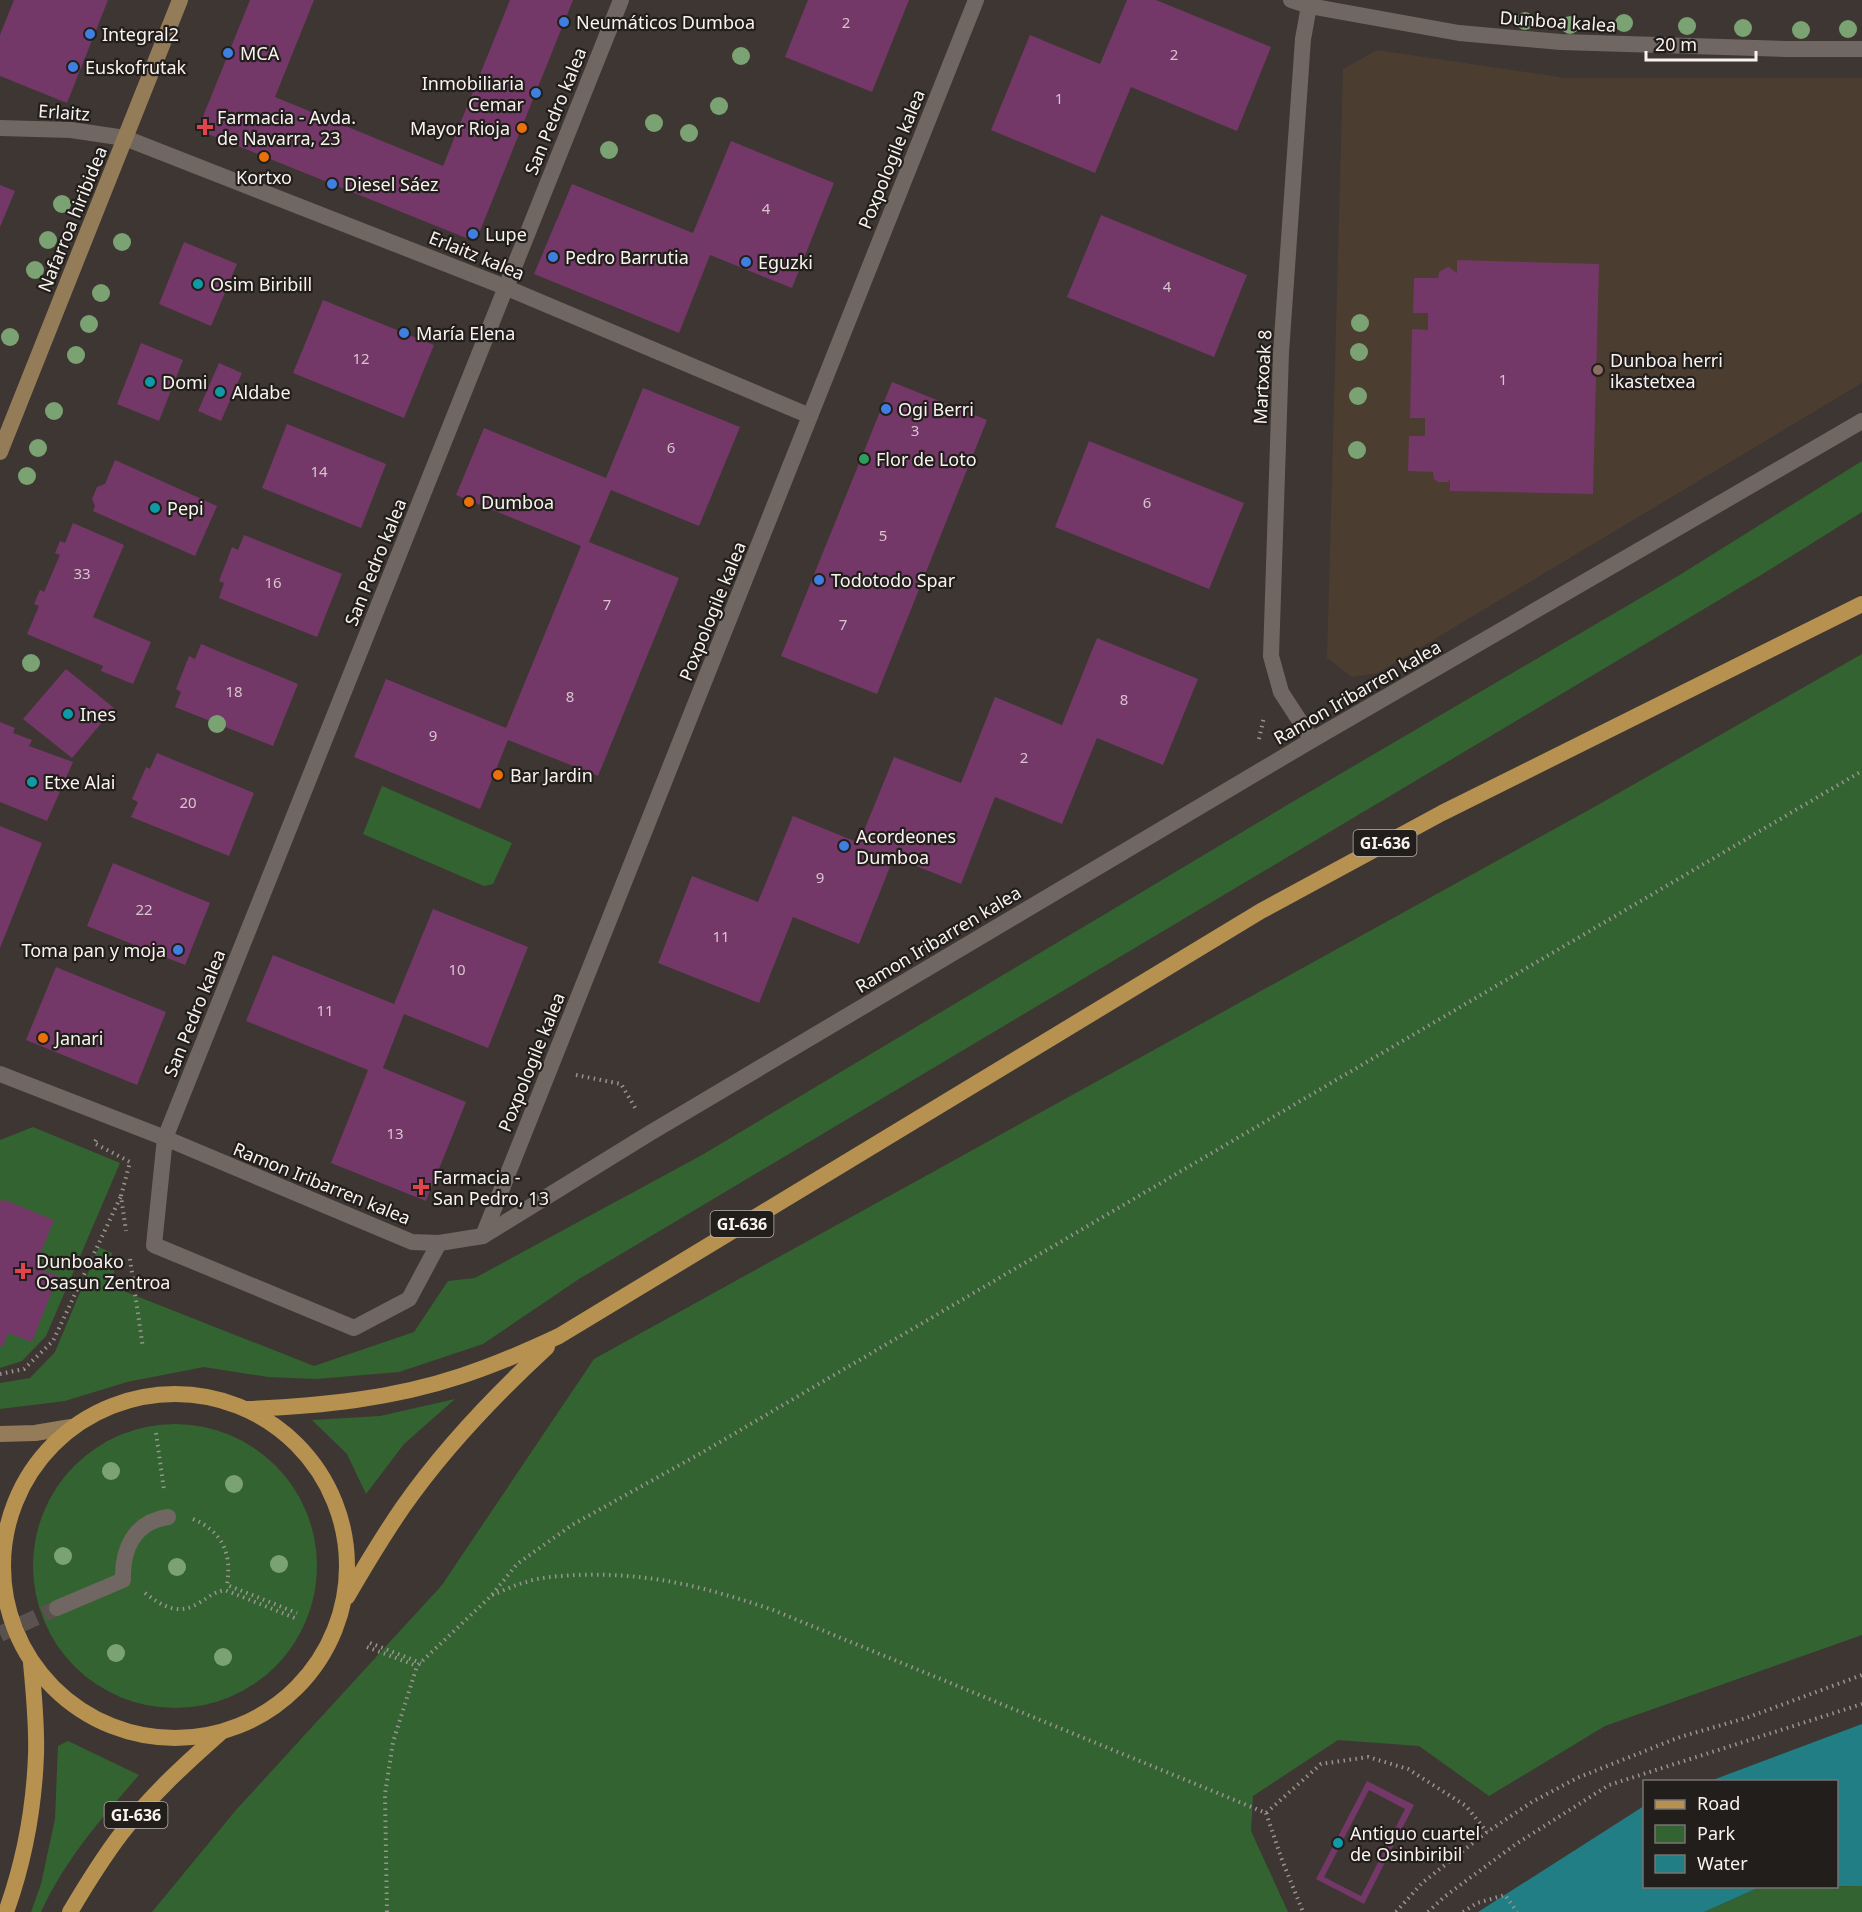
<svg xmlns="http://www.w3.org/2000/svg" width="1862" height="1912" viewBox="0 0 1862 1912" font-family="'Noto Sans',sans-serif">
	<rect width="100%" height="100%" fill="#3e3632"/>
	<polygon fill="#4b3d2f" points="1377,50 1566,78 1862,78 1862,383 1378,673 1352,677 1327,658 1343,69"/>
	<g fill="#336331">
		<polygon points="1862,461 1862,512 1761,575 579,1279 483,1344 399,1372 316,1379 268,1377 204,1367 127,1382 65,1401 0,1409 0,1383 30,1378 55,1352 99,1247 112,1253 116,1288 314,1366 414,1332 448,1281 475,1278 702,1155 1294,801 1678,576"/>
		<polygon points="1862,654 1862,1635 1605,1726 1489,1796 1419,1746 1338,1740 1253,1796 1251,1831 1288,1912 152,1912 236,1810 442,1585 594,1359 1596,806"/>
		<polygon points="382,786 512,843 493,884 484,886 363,834"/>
		<polygon points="33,1127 120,1163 46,1336 22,1361 0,1368 0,1140"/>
		<polygon points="455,1399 404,1444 366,1494 347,1454 312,1420 380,1416"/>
		<circle cx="175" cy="1566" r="142"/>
		<path d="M68 1741 139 1775C101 1819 66 1858 41 1912H31L41 1884 55 1819 58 1746Z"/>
		<polygon points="1862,1886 1862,1912 1704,1912 1760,1887"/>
	</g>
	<g fill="#217e84">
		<polygon points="1862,1724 1862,1886 1837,1886 1836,1782 1710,1781"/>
		<polygon points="1644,1806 1644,1886 1760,1887 1704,1912 1478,1912"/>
	</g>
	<g fill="#733867" fill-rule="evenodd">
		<polygon points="14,0 108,0 67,103 0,76 0,35"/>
		<polygon points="250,0 314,0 275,97 443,166 510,0 573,0 480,231 466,238 208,134 202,119"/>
		<polygon points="808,0 909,0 872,92 785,57"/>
		<polygon points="1127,0 1156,0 1271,47 1237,131 1131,87 1095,173 991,130 1030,35 1100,64"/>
		<polygon points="731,141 834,183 792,288 710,255 679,333 534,274 572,184 693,233"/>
		<polygon points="0,185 15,191 0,227"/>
		<polygon points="1101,215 1247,275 1214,357 1067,297"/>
		<polygon points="184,242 237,264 211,326 159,304"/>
		<polygon points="1457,260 1599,264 1593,494 1450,491 1450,479 1448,482 1438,482 1434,479 1433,472 1408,471 1409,436 1425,436 1425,418 1410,418 1412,329 1428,330 1428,313 1413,313 1414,278 1438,278 1439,272 1446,268 1449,267 1457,273"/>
		<polygon points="323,300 434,345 404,418 293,373"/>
		<polygon points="141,343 183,360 159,421 117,404"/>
		<polygon points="219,363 242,373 221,421 198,411"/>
		<polygon points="892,382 987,420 877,694 781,656"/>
		<polygon points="643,388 740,427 699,526 611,490 589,542 679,578 598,776 508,740 480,809 354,757 386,679 506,728 581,546 456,495 484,428 606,478"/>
		<polygon points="287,424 386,464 361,528 262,488"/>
		<polygon points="1089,441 1244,503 1209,589 1055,527"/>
		<polygon points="115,460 217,506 195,556 93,511 95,506 92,499 97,487 105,484"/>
		<polygon points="73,523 124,545 93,617 151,642 133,684 101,671 103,666 27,634 39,606 34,604 40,590 44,592 60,555 55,553 60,541 65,543"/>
		<polygon points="244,535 342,574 317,637 219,598 224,583 219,581 232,547 238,550"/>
		<polygon points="1097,638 1198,679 1163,765 1097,738 1062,824 995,797 961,884 894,857 859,944 793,917 759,1003 658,963 692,876 758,902 793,816 859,843 894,757 961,783 995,697 1062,725"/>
		<polygon points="201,644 298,684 273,746 175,707 181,692 176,689 189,656 195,659"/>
		<polygon points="66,669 114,708 72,758 23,719"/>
		<polygon points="0,722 15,728 13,733 32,740 29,746 73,762 47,821 0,802"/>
		<polygon points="157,753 254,793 229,856 131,817 138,802 132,799 146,767 150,769"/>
		<polygon points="0,826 42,843 0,948"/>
		<polygon points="113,863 210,903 185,965 87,926"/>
		<polygon points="433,909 528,947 488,1048 404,1014 383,1068 466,1102 426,1201 331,1163 368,1070 246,1021 273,955 394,1004"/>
		<polygon points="56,967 166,1012 137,1085 26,1040"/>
		<polygon points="2,1199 54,1220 35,1267 58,1276 32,1342 8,1333 3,1347 0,1345 0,1203"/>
		<path d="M1367 1781 1414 1805 1364 1904 1316 1879ZM1369 1790 1405 1809 1361 1896 1324 1877Z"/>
	</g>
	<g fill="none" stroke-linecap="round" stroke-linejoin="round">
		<polyline stroke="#5a524e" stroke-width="16" stroke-dasharray="16 8" stroke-linecap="butt" points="0,1634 57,1608"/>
		<g stroke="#9a9390" stroke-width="4" stroke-dasharray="1.5 4.5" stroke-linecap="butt">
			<polyline points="1259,739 1264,717"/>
			<polyline points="576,1075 621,1084 637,1111"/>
			<polyline points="96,1140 94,1143 130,1162 121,1196 126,1231"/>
			<polyline points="130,1259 143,1348"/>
			<polyline points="0,1374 24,1369 53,1341 121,1196"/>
			<polyline points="156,1433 164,1490"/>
			<path d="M193 1519C223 1532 232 1554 227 1585L297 1613"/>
			<path d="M145 1593C162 1606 178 1616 199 1603 209 1597 214 1592 225 1590L295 1618"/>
			<path d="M492 1595C503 1591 514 1585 526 1582 541 1577 559 1576 576 1575 648 1572 706 1587 773 1610L1266 1813 1321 1764 1368 1757 1408 1769 1466 1806 1487 1832"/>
			<polyline points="370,1643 421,1663"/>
			<polyline points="367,1647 417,1666"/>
			<polyline points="1266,1813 1282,1860 1303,1912"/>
			<polyline points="387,1912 385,1794 393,1742 417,1666 491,1596 517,1564 572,1525 703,1452 1862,771"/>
			<polyline points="1396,1912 1422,1883 1487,1832 1532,1802 1577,1778 1680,1737 1746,1718 1862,1675"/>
			<polyline points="1428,1912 1444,1897 1516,1844 1609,1785 1862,1704"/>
			<polyline points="1463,1912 1477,1903 1505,1895 1517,1912"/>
		</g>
		<polyline stroke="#706762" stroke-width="16" points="165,1138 154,1245 354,1328 409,1299 439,1243"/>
		<path stroke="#706762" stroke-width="16" d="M57 1608 123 1580C122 1549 134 1522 168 1517"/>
		<g stroke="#706762" stroke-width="16">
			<polyline points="1291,0 1309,6 1459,33 1561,42 1786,49 1862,49"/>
			<polyline points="1309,6 1303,39 1281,353 1271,656 1281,692 1312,740"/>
			<polyline points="0,128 71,130 125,138 505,287 810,416"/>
			<polyline points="0,1074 165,1138 412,1242 439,1243 483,1236 650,1133 1312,740 1862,421"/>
			<polyline points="165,1138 621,0"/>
			<polyline points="483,1236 976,0"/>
		</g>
		<g stroke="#947c58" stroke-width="16">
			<polyline points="0,452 180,0"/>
			<polyline points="0,1434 35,1433 71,1427"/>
			<polyline points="0,1587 4,1592"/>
		</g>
		<g stroke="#b7914f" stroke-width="16">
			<circle cx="175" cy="1566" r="172"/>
			<path d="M248 1409C320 1406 392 1399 461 1376 495 1365 527 1351 559 1336L1261 911 1442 813 1862 604"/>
			<path d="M347 1597C365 1566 383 1536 403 1507 444 1448 495 1395 547 1347"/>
			<path d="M6 1912C24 1862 34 1808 36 1755 37 1724 34 1694 31 1663"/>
			<path d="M70 1912C86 1885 102 1859 121 1834 149 1797 184 1765 219 1734"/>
		</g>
	</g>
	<g fill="#7ba273">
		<circle cx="1525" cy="21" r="9"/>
		<circle cx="1624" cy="23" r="9"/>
		<circle cx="1570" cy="25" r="9"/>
		<circle cx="1687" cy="26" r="9"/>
		<circle cx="1743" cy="28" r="9"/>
		<circle cx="1848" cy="29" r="9"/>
		<circle cx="1801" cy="30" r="9"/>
		<circle cx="741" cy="56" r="9"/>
		<circle cx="719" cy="106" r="9"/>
		<circle cx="654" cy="123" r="9"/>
		<circle cx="689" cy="133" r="9"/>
		<circle cx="609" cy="150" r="9"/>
		<circle cx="62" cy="204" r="9"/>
		<circle cx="48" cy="240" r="9"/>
		<circle cx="122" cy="242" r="9"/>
		<circle cx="35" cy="270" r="9"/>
		<circle cx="101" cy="293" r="9"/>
		<circle cx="1360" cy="323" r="9"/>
		<circle cx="89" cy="324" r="9"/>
		<circle cx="10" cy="337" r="9"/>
		<circle cx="1359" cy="352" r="9"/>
		<circle cx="76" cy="355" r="9"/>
		<circle cx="1358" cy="396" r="9"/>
		<circle cx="54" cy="411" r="9"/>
		<circle cx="38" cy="448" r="9"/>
		<circle cx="1357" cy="450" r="9"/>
		<circle cx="27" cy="476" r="9"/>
		<circle cx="31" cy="663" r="9"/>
		<circle cx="217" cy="724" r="9"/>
		<circle cx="111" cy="1471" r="9"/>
		<circle cx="234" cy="1484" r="9"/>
		<circle cx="63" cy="1556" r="9"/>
		<circle cx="279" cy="1564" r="9"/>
		<circle cx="177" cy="1567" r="9"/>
		<circle cx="116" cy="1653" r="9"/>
		<circle cx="223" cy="1657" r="9"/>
	</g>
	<g fill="#3f7fe0" stroke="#221e1c" stroke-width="2">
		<circle cx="564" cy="22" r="6"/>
		<circle cx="90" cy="34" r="6"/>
		<circle cx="228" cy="53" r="6"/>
		<circle cx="73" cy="67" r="6"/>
		<circle cx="536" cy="93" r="6"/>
		<circle cx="332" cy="184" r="6"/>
		<circle cx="473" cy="234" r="6"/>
		<circle cx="553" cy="257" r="6"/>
		<circle cx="746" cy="262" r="6"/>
		<circle cx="404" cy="333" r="6"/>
		<circle cx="886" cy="409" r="6"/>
		<circle cx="819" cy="580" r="6"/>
		<circle cx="844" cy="846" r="6"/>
		<circle cx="178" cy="950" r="6"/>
	</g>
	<g fill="#e0444e" stroke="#221e1c" stroke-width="2">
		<path d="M202 118h6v6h6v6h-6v6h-6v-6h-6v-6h6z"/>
		<path d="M418 1178h6v6h6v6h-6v6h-6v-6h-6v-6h6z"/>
		<path d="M20 1262h6v6h6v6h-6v6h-6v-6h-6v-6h6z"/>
	</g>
	<g fill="#e8710a" stroke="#221e1c" stroke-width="2">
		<circle cx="522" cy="128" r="6"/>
		<circle cx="264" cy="157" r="6"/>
		<circle cx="469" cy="502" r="6"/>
		<circle cx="498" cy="775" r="6"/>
		<circle cx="43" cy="1038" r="6"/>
	</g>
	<g fill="#0f9aa8" stroke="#221e1c" stroke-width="2">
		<circle cx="198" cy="284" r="6"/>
		<circle cx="150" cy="382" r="6"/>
		<circle cx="220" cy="392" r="6"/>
		<circle cx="155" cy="508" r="6"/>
		<circle cx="68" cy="714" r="6"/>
		<circle cx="32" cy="782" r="6"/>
		<circle cx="1338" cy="1843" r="6"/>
	</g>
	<circle fill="#8d6e63" stroke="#221e1c" stroke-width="2" cx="1598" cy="370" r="6"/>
	<circle fill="#2e9e5b" stroke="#221e1c" stroke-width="2" cx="864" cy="459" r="6"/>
	<g text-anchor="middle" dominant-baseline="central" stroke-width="4.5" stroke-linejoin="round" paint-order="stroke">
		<g font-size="15" fill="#d8c4ce">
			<text x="846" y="22">2</text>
			<text x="1174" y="54">2</text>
			<text x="1059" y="98">1</text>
			<text x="766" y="208">4</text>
			<text x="1167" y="286">4</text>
			<text x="361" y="358">12</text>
			<text x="1503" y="379">1</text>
			<text x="915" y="430">3</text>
			<text x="671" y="447">6</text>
			<text x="319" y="471">14</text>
			<text x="1147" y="502">6</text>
			<text x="883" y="535">5</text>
			<text x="82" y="573">33</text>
			<text x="273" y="582">16</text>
			<text x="607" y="604">7</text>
			<text x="843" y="624">7</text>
			<text x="234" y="691">18</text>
			<text x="570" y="696">8</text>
			<text x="1124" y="699">8</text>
			<text x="433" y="735">9</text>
			<text x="1024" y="757">2</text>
			<text x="188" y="802">20</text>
			<text x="820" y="877">9</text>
			<text x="144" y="909">22</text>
			<text x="721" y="936">11</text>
			<text x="457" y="969">10</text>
			<text x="325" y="1010">11</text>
			<text x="395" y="1133">13</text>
		</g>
		<g fill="#221e1c" stroke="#b8b3b0" stroke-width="1.5">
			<rect x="1353.5" y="830" width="63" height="26" rx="4.5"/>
			<rect x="710.5" y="1211" width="63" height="26" rx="4.5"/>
			<rect x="104.5" y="1802" width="63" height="26" rx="4.5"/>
		</g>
		<g font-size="16" font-weight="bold" fill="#f9f3f0">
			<text x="1385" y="843">GI-636</text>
			<text x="742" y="1224">GI-636</text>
			<text x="136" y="1815">GI-636</text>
		</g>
		<g font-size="18" fill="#f9f3f0" stroke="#221e1c">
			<text transform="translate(1558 21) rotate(4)">Dunboa kalea</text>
			<text transform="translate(555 111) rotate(-68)">San Pedro kalea</text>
			<text transform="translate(64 112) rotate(4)">Erlaitz</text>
			<text transform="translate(891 159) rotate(-68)">Poxpologile kalea</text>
			<text transform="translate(72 219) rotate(-68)">Nafarroa hiribidea</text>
			<text transform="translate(477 255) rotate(22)">Erlaitz kalea</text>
			<text transform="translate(1262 377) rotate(-87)">Martxoak 8</text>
			<text transform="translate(375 562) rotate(-68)">San Pedro kalea</text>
			<text transform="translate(712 611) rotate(-68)">Poxpologile kalea</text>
			<text transform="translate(1357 692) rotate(-30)">Ramon Iribarren kalea</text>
			<text transform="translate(938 939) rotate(-31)">Ramon Iribarren kalea</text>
			<text transform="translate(194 1013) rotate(-68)">San Pedro kalea</text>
			<text transform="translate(531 1062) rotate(-68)">Poxpologile kalea</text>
			<text transform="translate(322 1183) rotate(22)">Ramon Iribarren kalea</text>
		</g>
		<g font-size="18" fill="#f9f3f0" stroke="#221e1c" text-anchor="start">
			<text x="576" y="22">Neumáticos Dumboa</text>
			<text x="102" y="34">Integral2</text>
			<text x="240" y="53">MCA</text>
			<text x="85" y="67">Euskofrutak</text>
			<text x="524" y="83" text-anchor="end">Inmobiliaria<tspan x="524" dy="21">Cemar</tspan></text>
			<text x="217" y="117">Farmacia - Avda.<tspan x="217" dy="21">de Navarra, 23</tspan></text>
			<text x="510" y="128" text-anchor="end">Mayor Rioja</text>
			<text x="264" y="177" text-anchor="middle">Kortxo</text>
			<text x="344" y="184">Diesel Sáez</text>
			<text x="485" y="234">Lupe</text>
			<text x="565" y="257">Pedro Barrutia</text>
			<text x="758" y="262">Eguzki</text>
			<text x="210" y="284">Osim Biribill</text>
			<text x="416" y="333">María Elena</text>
			<text x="1610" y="360">Dunboa herri<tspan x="1610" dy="21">ikastetxea</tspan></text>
			<text x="162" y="382">Domi</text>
			<text x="232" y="392">Aldabe</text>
			<text x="898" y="409">Ogi Berri</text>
			<text x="876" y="459">Flor de Loto</text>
			<text x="481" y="502">Dumboa</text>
			<text x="167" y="508">Pepi</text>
			<text x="831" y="580">Todotodo Spar</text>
			<text x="80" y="714">Ines</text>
			<text x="510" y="775">Bar Jardin</text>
			<text x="44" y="782">Etxe Alai</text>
			<text x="856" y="836">Acordeones<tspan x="856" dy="21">Dumboa</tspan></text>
			<text x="166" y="950" text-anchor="end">Toma pan y moja</text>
			<text x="55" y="1038">Janari</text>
			<text x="433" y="1177">Farmacia -<tspan x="433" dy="21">San Pedro, 13</tspan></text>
			<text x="36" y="1261">Dunboako<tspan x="36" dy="21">Osasun Zentroa</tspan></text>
			<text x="1350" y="1833">Antiguo cuartel<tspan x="1350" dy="21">de Osinbiribil</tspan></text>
		</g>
	</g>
	<rect x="1643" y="1780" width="195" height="108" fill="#221e1c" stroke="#787371" stroke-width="1.5"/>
	<rect x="1655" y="1800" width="30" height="9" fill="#b7914f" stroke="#787371" stroke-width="1.5"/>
	<text x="1697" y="1810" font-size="18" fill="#f9f3f0">Road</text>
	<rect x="1655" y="1825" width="30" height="18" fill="#336331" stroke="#787371" stroke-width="1.5"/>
	<text x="1697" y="1840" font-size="18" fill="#f9f3f0">Park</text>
	<rect x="1655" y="1855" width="30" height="18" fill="#217e84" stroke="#787371" stroke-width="1.5"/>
	<text x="1697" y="1870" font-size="18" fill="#f9f3f0">Water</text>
	<path d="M1646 51v9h110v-9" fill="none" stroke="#f9f3f0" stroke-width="3"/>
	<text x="1655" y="51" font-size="18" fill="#f9f3f0" stroke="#221e1c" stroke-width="4.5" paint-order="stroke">20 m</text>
</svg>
